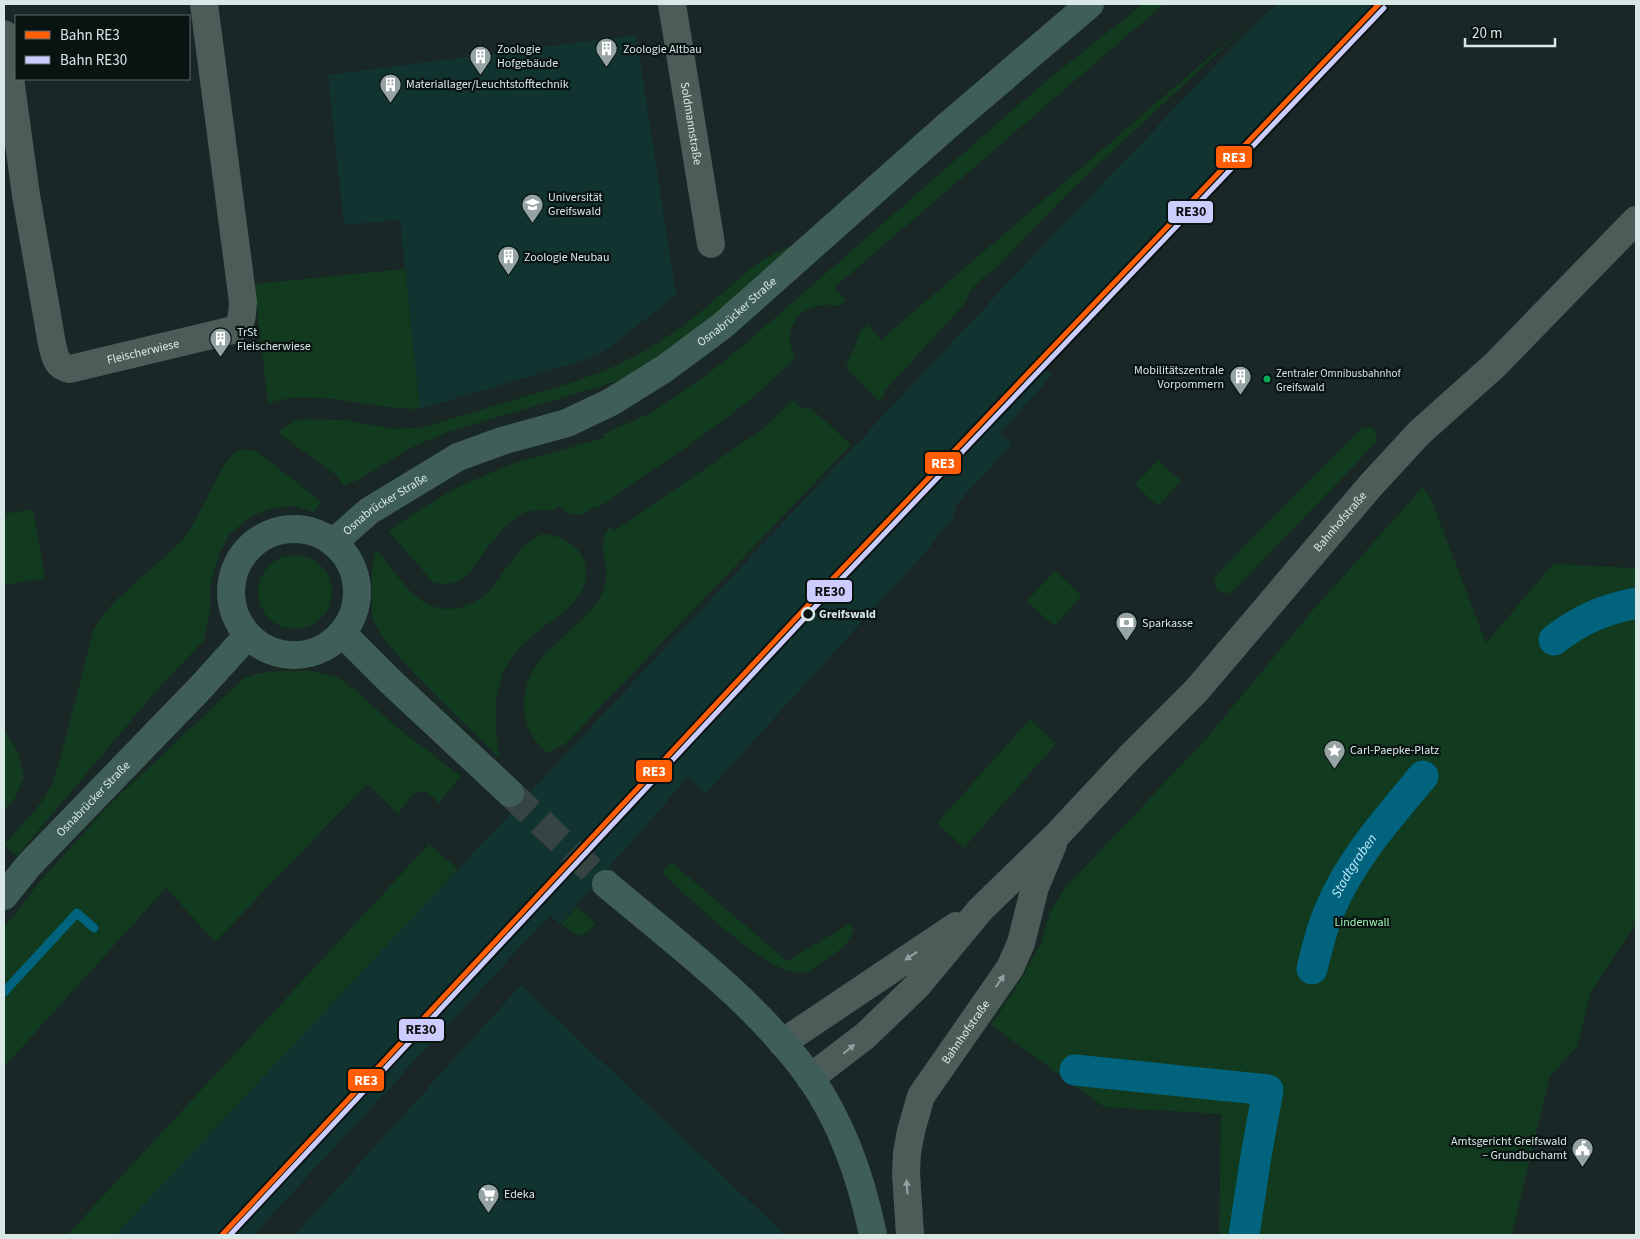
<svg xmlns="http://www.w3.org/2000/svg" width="1640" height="1239" viewBox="0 0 1640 1239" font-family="'Source Sans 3',sans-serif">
	<rect width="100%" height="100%" fill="#192726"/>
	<g fill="#123431">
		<polygon points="1278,4 1388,4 1074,329 1042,366 1052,375 1000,433 1012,444 956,505 953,518 937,536 928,549 705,794 688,777 560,924 550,915 253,1235 115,1235 1017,273 1264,15"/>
		<polygon points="636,35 676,295 605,351 578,362 420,409 400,220 344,225 328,75"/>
		<polygon points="521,985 785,1235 295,1235"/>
	</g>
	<g fill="#113a1e">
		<path d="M1143 4H1164L835 287 846 301 838 306C813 300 788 314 790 343 791 348 794 353 795 358 738 417 665 460 598 508L595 506C579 519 575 517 557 506L555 510C545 510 533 509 524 513 503 522 480 559 466 577 455 584 445 586 433 582L388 531 416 512 458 487 512 464 604 438 603 434 649 414 708 374 746 343 1045 82Z"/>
		<path d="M1256 17 1074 187 992 272C979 279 970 289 965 303L884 392V396L879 401 846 367 861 331 867 324 881 340Z"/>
		<polygon points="806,238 739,305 631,377 448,432 408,449 362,478 344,486 336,475 277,432 293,422 304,419 344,420 395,429 424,427 570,383 609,369 645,351 686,324 760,261"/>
		<path d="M405 269 420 409C377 410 335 394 291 398 283 399 276 401 268 403L254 284Z"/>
		<path d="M793 400 801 408 812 409 851 445 565 744 547 753C534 741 524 725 524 707 524 660 557 646 585 616 593 608 599 601 603 591 614 565 592 548 611 526L614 531 760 431Z"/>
		<path d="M1365 427C1375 427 1380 434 1375 444L1233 591 1225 594 1217 590 1214 582 1217 574 1361 429Z"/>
		<polygon points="245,449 255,451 261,455 321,501 314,513 296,506 272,508 252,516 230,533 219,555 210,585 210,610 204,640 156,691 17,856 4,845 41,803 52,784 60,760 88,650 93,632 101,617 114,602 181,542 192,526 225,463 236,451"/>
		<polygon points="1158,460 1181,481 1158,506 1135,485"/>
		<polygon points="1423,487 1431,499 1486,643 1553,564 1636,568 1636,923 1590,994 1577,1047 1550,1076 1513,1229 1511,1235 1219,1235 1221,1114 1104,1107 991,1025 1017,986 1041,943 1050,913 1064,889 1205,740 1313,610"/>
		<polygon points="33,509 45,578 4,585 4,514"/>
		<path d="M542 534C560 536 571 540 581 554 584 559 586 566 586 572 587 602 555 617 535 634 525 642 516 651 509 662 491 691 495 726 499 758L415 675 382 637 372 618V569L376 549C389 565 405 589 422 601 446 617 477 607 493 586 510 565 518 546 542 534Z"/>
		<circle cx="295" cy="592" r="37"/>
		<polygon points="1055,571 1082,596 1054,626 1027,601"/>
		<polygon points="277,671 312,671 338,678 358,692 395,726 461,776 439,803 425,790 412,795 398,814 367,784 215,942 166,888 4,1067 4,928 41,880 111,803 243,679 255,674"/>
		<polygon points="1030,719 1056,744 964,848 937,823"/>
		<polygon points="4,729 18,752 24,777 15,798 4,811"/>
		<polygon points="429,844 458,869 115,1235 67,1235"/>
		<path d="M671 862 787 961 849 924 854 929C847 946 844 946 830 957 821 963 811 973 800 973 767 974 688 897 662 873Z"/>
		<polygon points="577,907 596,923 588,932 578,936 561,924"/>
	</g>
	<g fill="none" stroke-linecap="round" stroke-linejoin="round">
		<polyline stroke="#02637e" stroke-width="9" points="4,992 77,913 94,928"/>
		<g stroke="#02637e" stroke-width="31">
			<path d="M1554 640C1581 619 1603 610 1636 603"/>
			<path id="s1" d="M1312 969C1317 948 1322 927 1331 907 1352 858 1389 817 1423 776"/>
			<polyline points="1075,1070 1268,1090 1256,1156 1244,1235"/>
		</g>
		<polyline stroke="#364443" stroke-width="28" stroke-dasharray="28 14" stroke-linecap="butt" points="510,793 606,884"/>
		<g stroke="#4c5d59" stroke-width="28">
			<path id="s2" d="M672 4 711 244"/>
			<path id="s3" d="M4 34 26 195 52 344C55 357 56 366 70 369L233 330C243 323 242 314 243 302L204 4"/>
			<polyline points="782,1043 956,926"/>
			<path id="s4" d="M810 1078 865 1036 917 986 980 910 1057 835 1129 758 1196 691 1371 485 1419 433 1495 365 1636 220"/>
			<path id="s5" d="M910 1235 906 1173 907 1153 911 1131 921 1096 1010 968 1021 943 1035 887 1053 844"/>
		</g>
		<g stroke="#405e58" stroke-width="28">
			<circle cx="294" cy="592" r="63"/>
			<path id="s6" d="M334 542 369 511 458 457 502 441 567 423 611 402 664 369 722 326 946 127 1090 4"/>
			<polyline points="343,634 390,681 510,793"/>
			<path d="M606 884C677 944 755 1001 810 1077 842 1123 862 1181 873 1235"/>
			<path id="s7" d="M4 896 29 865 203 685 247 636"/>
		</g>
		<defs>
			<polyline id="rail-1" points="222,1235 824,588 1379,4"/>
			<polyline id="rail-2" points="230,1235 829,592 1384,8"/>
		</defs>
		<use href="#rail-1" stroke="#081312" stroke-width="9"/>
		<use href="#rail-2" stroke="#081312" stroke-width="9"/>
		<use href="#rail-1" stroke="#ff5d06" stroke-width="5"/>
		<use href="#rail-2" stroke="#ccf" stroke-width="5"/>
	</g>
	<defs><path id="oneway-solid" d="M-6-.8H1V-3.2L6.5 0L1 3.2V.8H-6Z" transform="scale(1.25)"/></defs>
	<g fill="#92a2a0">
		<use href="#oneway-solid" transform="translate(911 956) rotate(146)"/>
		<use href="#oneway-solid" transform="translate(1000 981) rotate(-55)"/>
		<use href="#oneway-solid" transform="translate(849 1049) rotate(-39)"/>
		<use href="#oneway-solid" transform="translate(907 1187) rotate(-94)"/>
	</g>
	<defs>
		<symbol id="building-pin" viewBox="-11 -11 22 30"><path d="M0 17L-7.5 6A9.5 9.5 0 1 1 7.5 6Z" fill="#95a4a3" stroke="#081312"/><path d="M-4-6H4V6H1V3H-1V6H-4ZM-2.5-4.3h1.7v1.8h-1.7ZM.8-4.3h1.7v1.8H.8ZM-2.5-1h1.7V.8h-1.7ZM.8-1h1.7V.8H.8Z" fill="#fff"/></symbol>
		<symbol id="university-pin" viewBox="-11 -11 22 30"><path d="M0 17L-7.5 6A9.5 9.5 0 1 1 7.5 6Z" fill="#95a4a3" stroke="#081312"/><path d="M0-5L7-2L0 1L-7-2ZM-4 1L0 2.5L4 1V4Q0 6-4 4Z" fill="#fff"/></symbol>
		<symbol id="bank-pin" viewBox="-11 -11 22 30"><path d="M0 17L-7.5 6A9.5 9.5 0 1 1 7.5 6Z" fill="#95a4a3" stroke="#081312"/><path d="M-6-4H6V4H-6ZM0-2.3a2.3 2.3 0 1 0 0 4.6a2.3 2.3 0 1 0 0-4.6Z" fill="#fff"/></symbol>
		<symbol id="sight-pin" viewBox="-11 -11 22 30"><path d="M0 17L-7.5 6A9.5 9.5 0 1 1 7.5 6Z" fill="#95a4a3" stroke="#081312"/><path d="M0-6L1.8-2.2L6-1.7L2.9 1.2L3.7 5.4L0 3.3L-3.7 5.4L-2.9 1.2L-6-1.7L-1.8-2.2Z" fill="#fff"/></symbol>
		<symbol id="civic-pin" viewBox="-11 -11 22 30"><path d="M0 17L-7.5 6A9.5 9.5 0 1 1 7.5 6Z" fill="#95a4a3" stroke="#081312"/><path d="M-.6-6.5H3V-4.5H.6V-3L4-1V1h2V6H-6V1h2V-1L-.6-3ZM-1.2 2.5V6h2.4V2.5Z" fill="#fff"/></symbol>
		<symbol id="supermarket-pin" viewBox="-11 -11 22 30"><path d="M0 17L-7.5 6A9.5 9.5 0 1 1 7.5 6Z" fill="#95a4a3" stroke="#081312"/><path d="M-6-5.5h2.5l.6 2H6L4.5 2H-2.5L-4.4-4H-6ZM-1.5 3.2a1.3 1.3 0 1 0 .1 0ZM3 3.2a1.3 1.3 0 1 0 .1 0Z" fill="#fff"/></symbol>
	</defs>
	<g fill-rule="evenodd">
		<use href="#building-pin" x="594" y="36" width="25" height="34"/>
		<use href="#building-pin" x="468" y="44" width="25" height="34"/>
		<use href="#building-pin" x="378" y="72" width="25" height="34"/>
		<use href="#university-pin" x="520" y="192" width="25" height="34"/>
		<use href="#building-pin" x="496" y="244" width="25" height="34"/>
		<use href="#building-pin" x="208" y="326" width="25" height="34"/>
		<use href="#building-pin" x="1228" y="364" width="25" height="34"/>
		<use href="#bank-pin" x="1114" y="610" width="25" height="34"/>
		<use href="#sight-pin" x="1322" y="738" width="25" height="34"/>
		<use href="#civic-pin" x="1570" y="1136" width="25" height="34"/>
		<use href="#supermarket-pin" x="476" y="1182" width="25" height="34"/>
	</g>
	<circle fill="#06aa56" stroke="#081312" stroke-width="2" cx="1267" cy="379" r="4.5"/>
	<circle fill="#081312" stroke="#d8e8e6" stroke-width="2.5" cx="808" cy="614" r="6"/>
	<g text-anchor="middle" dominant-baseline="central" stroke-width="4.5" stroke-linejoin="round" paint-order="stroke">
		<g font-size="11" fill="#d8e8e6" stroke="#081312" text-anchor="start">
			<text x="1276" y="373">Zentraler Omnibusbahnhof<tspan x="1276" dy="14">Greifswald</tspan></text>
		</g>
		<g font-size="12" fill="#d8e8e6" stroke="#081312" text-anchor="start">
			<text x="497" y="49">Zoologie<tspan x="497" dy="14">Hofgebäude</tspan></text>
			<text x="623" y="49">Zoologie Altbau</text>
			<text x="406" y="84">Materiallager/Leuchtstofftechnik</text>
			<text x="548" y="197">Universität<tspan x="548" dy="14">Greifswald</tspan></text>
			<text x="524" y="257">Zoologie Neubau</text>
			<text x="237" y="332">TrSt<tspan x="237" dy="14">Fleischerwiese</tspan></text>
			<text x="1224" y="370" text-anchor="end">Mobilitätszentrale<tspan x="1224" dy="14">Vorpommern</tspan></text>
			<text x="1142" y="623">Sparkasse</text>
			<text x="1350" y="750">Carl-Paepke-Platz</text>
			<text x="1567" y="1141" text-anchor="end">Amtsgericht Greifswald<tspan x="1567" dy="14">– Grundbuchamt</tspan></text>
			<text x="504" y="1194">Edeka</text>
		</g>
		<g font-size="12" fill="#d8e8e6" stroke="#081312">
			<text stroke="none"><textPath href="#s2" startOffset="121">Soldmannstraße</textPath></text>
			<text stroke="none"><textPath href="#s6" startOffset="469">Osnabrücker Straße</textPath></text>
			<text stroke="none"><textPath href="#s3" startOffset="422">Fleischerwiese</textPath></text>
			<text stroke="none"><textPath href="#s6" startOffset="64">Osnabrücker Straße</textPath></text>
			<text stroke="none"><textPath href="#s4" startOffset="770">Bahnhofstraße</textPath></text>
			<text stroke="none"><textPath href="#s7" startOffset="132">Osnabrücker Straße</textPath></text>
			<text stroke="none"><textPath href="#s5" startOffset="219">Bahnhofstraße</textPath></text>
		</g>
		<g font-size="12" font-weight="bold" fill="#d8e8e6" stroke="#081312" text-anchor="start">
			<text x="819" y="614">Greifswald</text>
		</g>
		<g font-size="12" fill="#9ef2af" stroke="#081312">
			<text x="1362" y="922">Lindenwall</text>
		</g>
		<g font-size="14" font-style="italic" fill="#bfe8f9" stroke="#081312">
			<text stroke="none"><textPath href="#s1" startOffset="112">Stadtgraben</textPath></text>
		</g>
	</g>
	<g stroke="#081312" stroke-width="2">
		<rect x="1215" y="145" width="38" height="24" rx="5" fill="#ff5d06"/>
		<rect x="1167" y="200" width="47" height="24" rx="5" fill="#ccf"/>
		<rect x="924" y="451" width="38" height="24" rx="5" fill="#ff5d06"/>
		<rect x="806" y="579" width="47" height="24" rx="5" fill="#ccf"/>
		<rect x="635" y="759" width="38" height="24" rx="5" fill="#ff5d06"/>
		<rect x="398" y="1018" width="47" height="24" rx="5" fill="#ccf"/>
		<rect x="347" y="1068" width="38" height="24" rx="5" fill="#ff5d06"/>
	</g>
	<g font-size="14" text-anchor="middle" font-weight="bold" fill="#fff">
		<text x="1234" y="162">RE3</text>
		<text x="943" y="468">RE3</text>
		<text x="654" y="776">RE3</text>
		<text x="366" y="1085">RE3</text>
	</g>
	<g font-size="14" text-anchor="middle" font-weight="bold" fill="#111">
		<text x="1191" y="216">RE30</text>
		<text x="830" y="596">RE30</text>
		<text x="421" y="1034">RE30</text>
	</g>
	<rect width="1640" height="1239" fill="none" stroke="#d8e8e6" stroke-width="10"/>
	<rect x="15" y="15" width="175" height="65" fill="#081312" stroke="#5b6867"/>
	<rect x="25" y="31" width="25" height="8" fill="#ff5d06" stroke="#5b6867"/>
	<text x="60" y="40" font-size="15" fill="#d8e8e6">Bahn RE3</text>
	<rect x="25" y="56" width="25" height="8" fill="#ccccff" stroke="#5b6867"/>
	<text x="60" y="65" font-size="15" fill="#d8e8e6">Bahn RE30</text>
	<path d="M1465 38v8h90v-8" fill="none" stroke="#d8e8e6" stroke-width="2.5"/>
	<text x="1472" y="38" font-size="15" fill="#d8e8e6" stroke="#081312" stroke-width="4" paint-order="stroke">20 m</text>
</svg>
